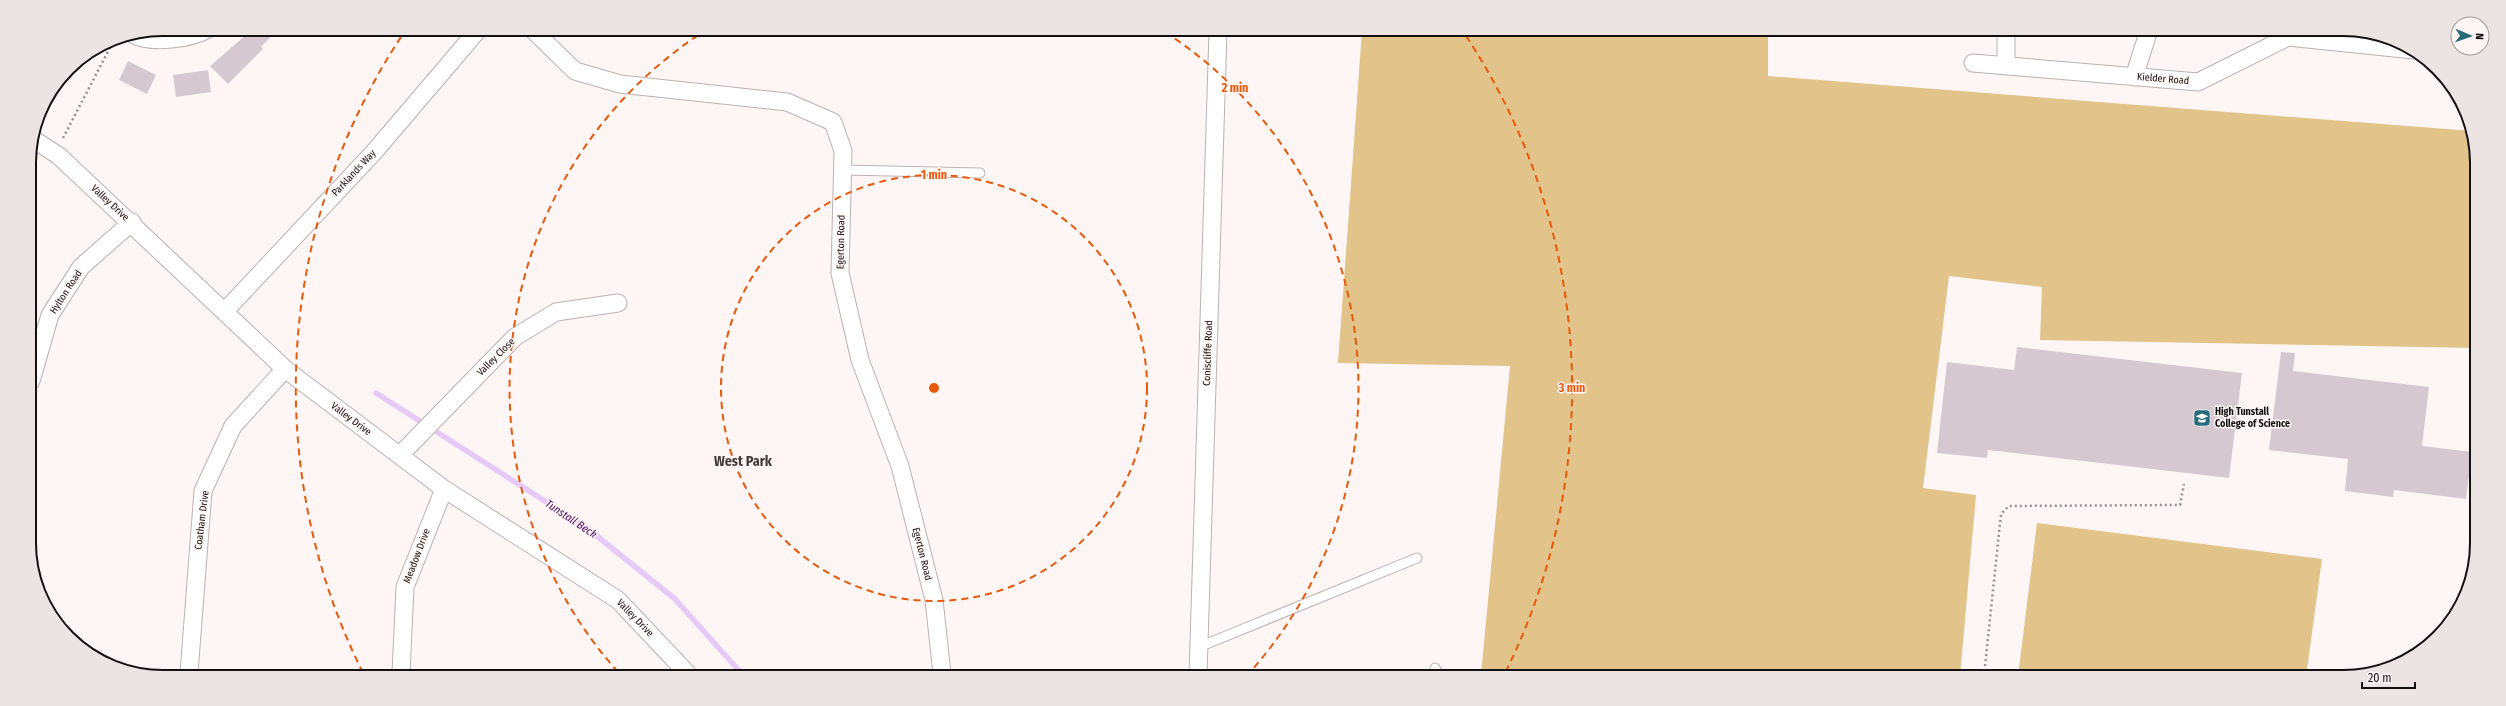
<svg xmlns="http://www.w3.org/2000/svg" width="2506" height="706" viewBox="0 0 2506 706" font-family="'Fira Sans Condensed',sans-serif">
	<rect width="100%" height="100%" fill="#fef6f5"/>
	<g fill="#e2c38a">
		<polygon points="1362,31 1768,32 1768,76 2472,131 2474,137 2474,348 2040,340 2042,287 1949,276 1923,488 1976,495 1960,676 1481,675 1510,366 1338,363"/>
		<polygon points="2037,523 2322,559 2306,677 2018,676"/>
	</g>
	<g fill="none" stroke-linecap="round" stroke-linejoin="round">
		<polyline stroke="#e6c9f6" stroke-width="5.5" points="376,393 587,528 675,599 742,674"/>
	</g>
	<g fill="#d5c9cf">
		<polygon points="253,29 278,29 261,47 263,49 228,84 210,66"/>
		<polygon points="128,61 156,75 147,94 119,80"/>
		<polygon points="208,70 211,92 176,97 173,75"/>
		<polygon points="2017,347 2242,373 2229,478 1988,450 1987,458 1937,453 1947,362 2014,370"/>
		<polygon points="2281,352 2295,353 2293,371 2429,387 2422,446 2472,452 2466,499 2394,490 2393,497 2345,491 2348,459 2269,450"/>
	</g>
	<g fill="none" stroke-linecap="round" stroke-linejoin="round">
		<defs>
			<g id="lane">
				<polyline points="843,170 980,173"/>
				<polyline points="1199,647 1417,558"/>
				<polyline points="1435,668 1439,675"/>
			</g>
			<g id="street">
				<polyline points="533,30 575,71 620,84 787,102 833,122 843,151 840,273 860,360 900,466 934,600 942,674"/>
				<polyline points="2006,33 2006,65"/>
				<path d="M134 35C152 44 191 39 208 29"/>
				<polyline points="1973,63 2198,82 2288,37 2414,50"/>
				<polyline points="2134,77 2148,33"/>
				<polyline points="33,139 59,156 285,369 444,489 618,600 688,674"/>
				<polyline points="225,311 374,152 478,30"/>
				<polyline points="31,381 50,315 81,267 132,222"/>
				<polyline points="400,455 515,337 556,312 618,303"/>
				<polyline points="189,673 203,491 233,426 285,369"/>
				<polyline points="401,673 405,587 444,489"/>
				<polyline points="1198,675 1218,31"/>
			</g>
		</defs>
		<use href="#lane" stroke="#bdb0b0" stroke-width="11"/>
		<use href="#street" stroke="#bdb0b0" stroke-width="19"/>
		<g stroke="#968f8f" stroke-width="2.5" stroke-dasharray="2 3" stroke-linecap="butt">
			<polyline points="63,138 115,38"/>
			<polyline points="1984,676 2001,514 2009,506 2180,505 2184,484"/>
		</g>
		<use href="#lane" stroke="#fff" stroke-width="9"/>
		<use href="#street" stroke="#fff" stroke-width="17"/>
	</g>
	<g fill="none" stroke="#e8590c" stroke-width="2" stroke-dasharray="7 5">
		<circle cx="934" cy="388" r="213"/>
		<path d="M618 672A425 425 0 0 1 703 32M1165 32A425 425 0 0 1 1250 672"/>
		<path d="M363 673A638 638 0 0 1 405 31M1466 36A638 638 0 0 1 1505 673"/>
	</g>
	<defs>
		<symbol id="school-square" viewBox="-11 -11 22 22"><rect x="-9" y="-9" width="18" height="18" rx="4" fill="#286c7c" stroke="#fef6f5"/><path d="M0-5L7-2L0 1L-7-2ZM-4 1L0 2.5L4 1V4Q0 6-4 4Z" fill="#fff"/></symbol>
	</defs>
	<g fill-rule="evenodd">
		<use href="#school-square" x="2192" y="408" width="20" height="20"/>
	</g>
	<g text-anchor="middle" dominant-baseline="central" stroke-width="3" stroke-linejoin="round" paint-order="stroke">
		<g font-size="10" fill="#141010" stroke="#fef6f5">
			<text transform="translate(2163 79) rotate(5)">Kielder Road</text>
			<text transform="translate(354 173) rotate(-47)">Parklands Way</text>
			<text transform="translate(110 203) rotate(43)">Valley Drive</text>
			<text transform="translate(841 242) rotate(-89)">Egerton Road</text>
			<text transform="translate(66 292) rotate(-57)">Hylton Road</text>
			<text transform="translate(1208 353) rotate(-88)">Coniscliffe Road</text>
			<text transform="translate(496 357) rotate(-45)">Valley Close</text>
			<text transform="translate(351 419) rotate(37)">Valley Drive</text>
			<text transform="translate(202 520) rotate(-83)">Coatham Drive</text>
			<text transform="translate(922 554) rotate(76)">Egerton Road</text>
			<text transform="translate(417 556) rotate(-69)">Meadow Drive</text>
			<text transform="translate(635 618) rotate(46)">Valley Drive</text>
		</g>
		<g font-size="10" font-weight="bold" fill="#141010" stroke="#fef6f5" text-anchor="start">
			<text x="2215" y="412">High Tunstall<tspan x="2215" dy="12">College of Science</tspan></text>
		</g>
		<g font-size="11" font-style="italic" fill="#480561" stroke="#fef6f5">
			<text transform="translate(571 519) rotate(34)">Tunstall Beck</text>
		</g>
		<g font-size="14" font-weight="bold" fill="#443939" stroke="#fef6f5">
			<text x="743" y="461">West Park</text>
		</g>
	</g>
	<path d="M0 0H2506V706H0ZM163 36H2343A127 127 0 0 1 2470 163V543A127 127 0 0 1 2343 670H163A127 127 0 0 1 36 543V163A127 127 0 0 1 163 36Z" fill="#ebe4e3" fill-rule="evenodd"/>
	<path fill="none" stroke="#141010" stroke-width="2" d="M163 36H2343A127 127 0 0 1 2470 163V543A127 127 0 0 1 2343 670H163A127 127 0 0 1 36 543V163A127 127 0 0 1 163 36Z"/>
	<circle cx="934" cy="388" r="6" fill="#e8590c" stroke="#fef6f5" stroke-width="2"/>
	<g font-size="12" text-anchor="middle" font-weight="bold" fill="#e8590c" stroke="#fef6f5" stroke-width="3" stroke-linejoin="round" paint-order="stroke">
		<text x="1235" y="92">2 min</text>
		<text x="934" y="179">1 min</text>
		<text x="1572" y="392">3 min</text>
	</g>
	<g transform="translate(2470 36) rotate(92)"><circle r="19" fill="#fef6f5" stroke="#a09a99"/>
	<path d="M0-3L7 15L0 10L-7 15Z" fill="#286c7c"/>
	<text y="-6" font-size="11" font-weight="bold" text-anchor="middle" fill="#141010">N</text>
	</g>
	<path d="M2362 682v6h53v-6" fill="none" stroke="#141010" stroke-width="2"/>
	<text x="2368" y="682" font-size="12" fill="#141010" stroke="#fef6f5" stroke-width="3" paint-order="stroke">20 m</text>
</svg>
